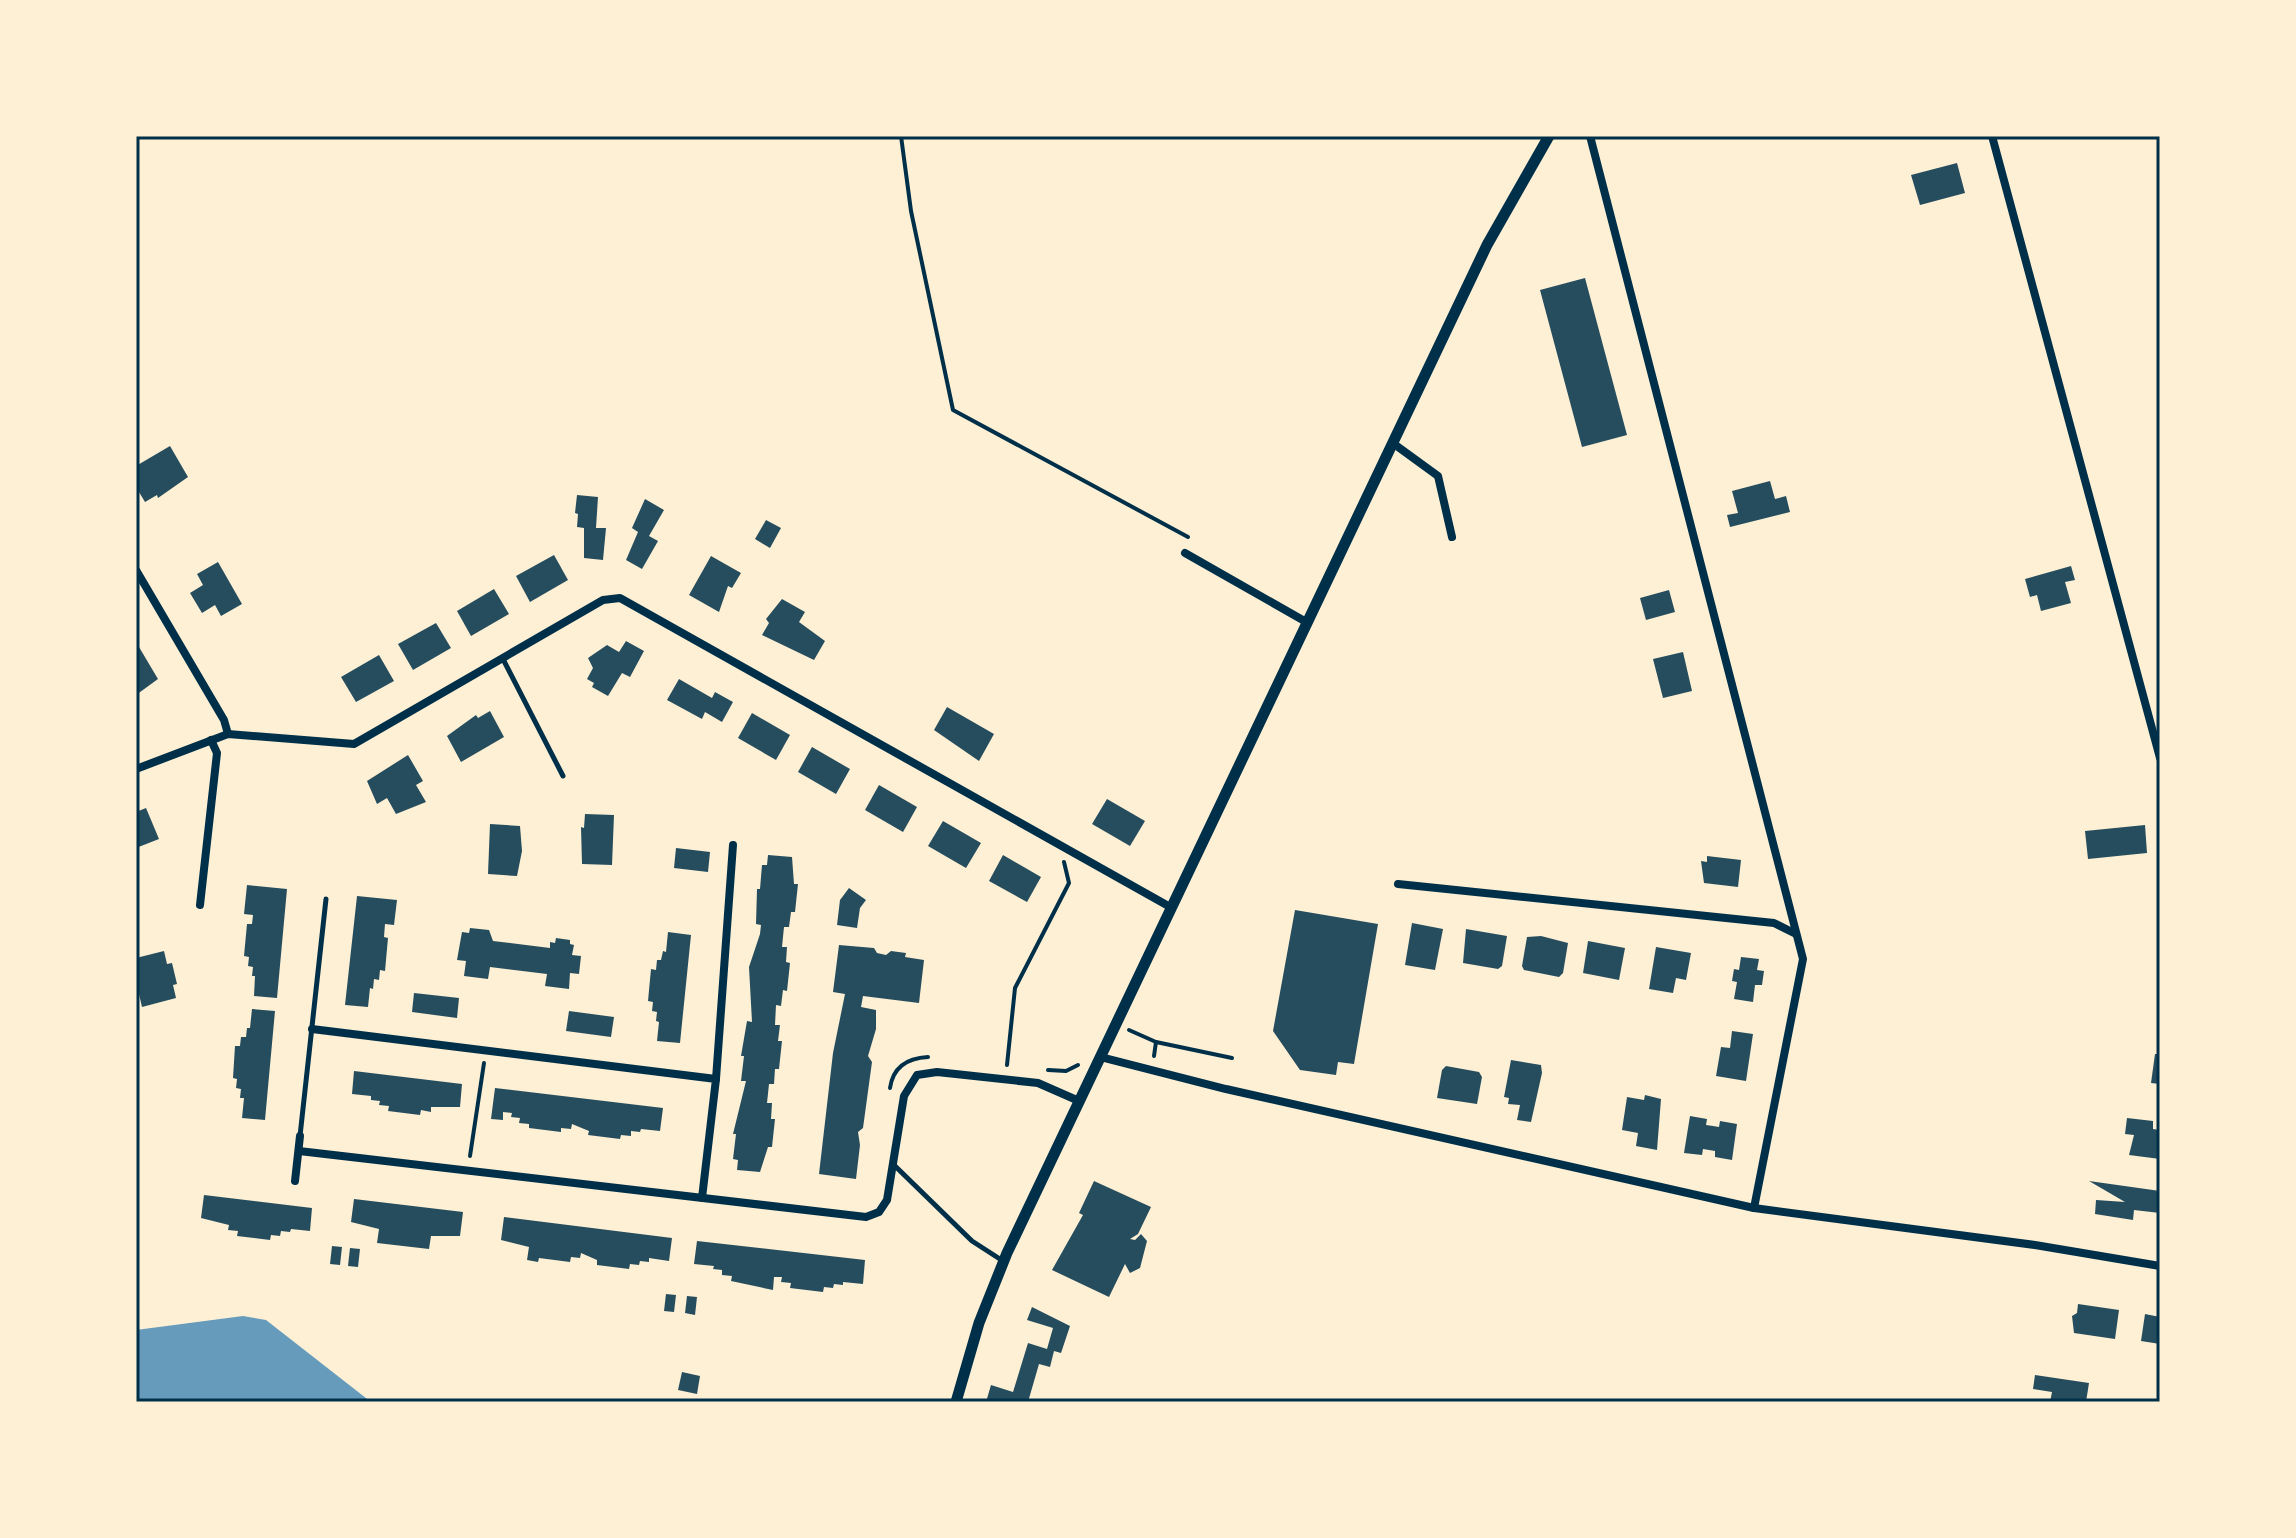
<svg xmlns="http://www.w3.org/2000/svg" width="2296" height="1538" viewBox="0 0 2296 1538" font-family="'DM Sans',sans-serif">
	<rect width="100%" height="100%" fill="#fdf0d5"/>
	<polygon fill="#669bbc" points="243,1316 266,1320 371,1402 136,1402 136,1330"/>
	<g fill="#264d5e">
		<polygon points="1957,163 1965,193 1920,205 1911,175"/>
		<polygon points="1585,278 1627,435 1582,447 1540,290"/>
		<polygon points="170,446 188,477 158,498 157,495 145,502 136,487 136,466"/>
		<polygon points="1770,481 1775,499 1786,496 1790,512 1730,527 1727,515 1738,513 1732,491"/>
		<polygon points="577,495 598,497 596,528 606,528 603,560 584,558 584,528 577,527 578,514 575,513"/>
		<polygon points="645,499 664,510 649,536 658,541 642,569 626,560 638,532 632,528"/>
		<polygon points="766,520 781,528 770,548 755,539"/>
		<polygon points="554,555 568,580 530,602 516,576"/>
		<polygon points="711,556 741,573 732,588 728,586 719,612 689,595"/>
		<polygon points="218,562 242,604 221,616 215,605 202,613 190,593 203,585 197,574"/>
		<polygon points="2071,566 2075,580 2065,582 2071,603 2041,611 2037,595 2030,597 2025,579"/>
		<polygon points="494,589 509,614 471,636 457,611"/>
		<polygon points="1669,590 1675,612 1646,620 1640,598"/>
		<polygon points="782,599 805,612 799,622 825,641 814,660 762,635 769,623 766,619"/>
		<polygon points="436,623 451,648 413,670 398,644"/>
		<polygon points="626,641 644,651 630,677 622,673 608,696 592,687 594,683 587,679 593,668 588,658 607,645 619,652"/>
		<polygon points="136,642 158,679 136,695"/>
		<polygon points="1683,652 1692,691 1663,698 1653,659"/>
		<polygon points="379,655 394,681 356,702 341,677"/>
		<polygon points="679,679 712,698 715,692 733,702 722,722 705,712 702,719 667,700"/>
		<polygon points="947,707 994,734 979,761 934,730"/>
		<polygon points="490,711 504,737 461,762 447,736 476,715 478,718"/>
		<polygon points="752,713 790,735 776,760 738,738"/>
		<polygon points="812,747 850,769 836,794 798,772"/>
		<polygon points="408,755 423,781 416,785 426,802 396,814 387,798 377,804 367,781"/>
		<polygon points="879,785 917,807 903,832 865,810"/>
		<polygon points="1107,799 1145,821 1130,846 1092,824"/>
		<polygon points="146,808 159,839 136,848 136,812"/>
		<polygon points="585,814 614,815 612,865 582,864 581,827 584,828"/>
		<polygon points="943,821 981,843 966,868 928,846"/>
		<polygon points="490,824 520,826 522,851 517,876 488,874"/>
		<polygon points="2145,825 2147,853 2088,859 2085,831"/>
		<polygon points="676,848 710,852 708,872 674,868"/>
		<polygon points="768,855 792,857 794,884 798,884 795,912 791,912 789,927 784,927 782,947 787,947 786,962 790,963 787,991 783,990 781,1006 776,1005 775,1025 780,1025 778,1041 782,1041 779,1069 775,1069 774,1084 769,1084 767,1103 772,1103 771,1119 775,1119 772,1147 768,1147 760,1172 737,1170 738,1160 733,1159 736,1134 733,1134 746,1081 741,1081 744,1056 741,1056 747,1021 752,1022 749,967 760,934 761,925 756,924 757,889 760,889 762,865 767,865"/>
		<polygon points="1003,855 1041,877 1027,902 989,881"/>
		<polygon points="1707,856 1741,860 1738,887 1704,883 1701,861 1707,862"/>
		<polygon points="247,885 287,889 277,998 254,996 255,976 252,976 253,967 248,966 249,957 244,956 247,924 252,924 253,915 244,914"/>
		<polygon points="849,888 866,900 860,908 857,928 837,925 840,900"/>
		<polygon points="357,896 397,900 394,925 385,924 384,937 388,938 385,971 380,970 379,980 374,979 373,989 370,988 368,1007 345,1005"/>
		<polygon points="1295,910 1378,924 1354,1064 1338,1062 1336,1075 1300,1070 1273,1031"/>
		<polygon points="1412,923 1443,929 1435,970 1405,965"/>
		<polygon points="470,928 489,930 493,941 550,948 550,942 555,943 556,938 570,940 570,944 574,945 572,955 581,956 579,974 570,973 569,989 545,986 547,974 490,967 488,979 464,976 466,961 457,960 462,932 469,933"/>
		<polygon points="1466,929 1507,936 1502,966 1498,969 1463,963"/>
		<polygon points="668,932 691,935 680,1043 657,1041 659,1022 656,1021 657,1012 652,1011 653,1002 648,1001 651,969 656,970 657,960 661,960 663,951 666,952"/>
		<polygon points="1541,936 1568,943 1563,973 1559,977 1524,970 1522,966 1527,937"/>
		<polygon points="1588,941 1625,948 1619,980 1583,973"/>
		<polygon points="839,945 874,948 877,953 886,955 891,951 906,953 905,957 924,960 919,1003 863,996 861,1007 876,1010 876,1029 868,1056 872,1062 863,1128 858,1132 860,1145 856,1179 819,1174 833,1053 845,994 833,992"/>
		<polygon points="1656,947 1691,953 1686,980 1676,978 1673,993 1649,989"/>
		<polygon points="164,951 167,964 172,963 177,984 173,985 176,998 142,1007 136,981 136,958"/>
		<polygon points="1741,957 1759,959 1757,970 1764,971 1762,985 1755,985 1753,1002 1734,999 1737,982 1732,981 1734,969 1739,970"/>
		<polygon points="414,993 459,998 457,1018 412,1012"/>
		<polygon points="252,1009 275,1011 265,1120 242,1118 244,1098 240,1098 241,1089 236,1088 237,1079 233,1078 235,1046 240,1046 241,1037 246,1037 247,1028 250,1028"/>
		<polygon points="569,1011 614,1017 611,1037 566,1031"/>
		<polygon points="1732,1031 1753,1034 1746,1081 1716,1076 1721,1047 1730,1048"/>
		<polygon points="2155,1054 2160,1054 2160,1084 2151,1083"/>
		<polygon points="1511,1060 1541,1065 1542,1073 1531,1122 1517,1120 1520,1105 1508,1104 1509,1098 1504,1097"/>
		<polygon points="1446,1066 1479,1072 1482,1077 1477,1104 1437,1098 1442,1070"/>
		<polygon points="354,1071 462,1084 460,1107 431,1107 431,1112 421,1110 420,1115 388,1111 389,1106 379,1105 380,1101 371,1100 371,1096 352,1094"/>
		<polygon points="495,1088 663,1108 660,1131 641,1129 640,1132 631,1131 631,1136 621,1135 620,1139 588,1135 589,1131 572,1124 571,1129 561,1128 561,1132 529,1128 529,1124 519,1123 520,1118 511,1117 512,1113 503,1112 503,1120 491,1119"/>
		<polygon points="1645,1095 1661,1099 1657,1150 1636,1146 1638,1133 1622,1130 1627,1097 1644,1100"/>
		<polygon points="1690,1116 1707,1119 1706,1125 1713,1126 1719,1127 1720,1121 1737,1124 1732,1160 1715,1157 1715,1151 1703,1149 1702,1155 1684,1153"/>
		<polygon points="2127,1118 2153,1121 2153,1129 2160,1130 2160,1159 2129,1155 2134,1135 2125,1134"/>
		<polygon points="1094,1181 1151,1207 1138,1234 1130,1239 1135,1240 1141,1234 1147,1241 1140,1268 1130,1273 1125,1264 1109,1297 1052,1270 1083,1215 1079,1213"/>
		<polygon points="2089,1181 2160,1191 2160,1213 2134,1210 2133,1220 2095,1214 2096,1200 2125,1202"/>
		<polygon points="204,1195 312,1208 310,1231 291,1229 290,1232 281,1231 280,1236 271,1235 270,1240 237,1236 238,1231 228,1230 229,1225 201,1218"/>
		<polygon points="354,1199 463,1212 460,1236 431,1236 429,1249 377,1243 379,1229 351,1222"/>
		<polygon points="504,1217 672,1238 669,1261 649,1258 649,1262 640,1261 639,1265 630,1264 629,1269 597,1265 597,1260 581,1253 580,1258 571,1257 570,1262 539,1258 538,1262 527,1260 529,1247 501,1240"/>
		<polygon points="697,1241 865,1260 863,1284 843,1282 843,1285 834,1284 833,1288 824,1287 823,1292 790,1288 791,1283 781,1282 782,1277 774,1277 773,1290 731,1281 732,1276 722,1275 722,1270 713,1269 714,1266 694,1264"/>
		<polygon points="332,1246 342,1247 340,1265 330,1264"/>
		<polygon points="350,1248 360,1249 358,1267 348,1266"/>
		<polygon points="666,1294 676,1295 674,1312 664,1311"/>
		<polygon points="687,1296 697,1297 695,1315 685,1313"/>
		<polygon points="2078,1304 2119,1310 2115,1339 2074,1333 2072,1316 2077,1313"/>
		<polygon points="1032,1307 1070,1326 1061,1353 1054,1351 1050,1367 1039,1364 1028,1402 986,1402 991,1385 1013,1392 1028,1343 1047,1349 1053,1328 1027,1320"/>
		<polygon points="2145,1314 2160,1317 2160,1344 2141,1341"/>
		<polygon points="682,1372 700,1376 697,1394 678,1390"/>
		<polygon points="2035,1375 2089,1383 2086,1402 2050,1402 2052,1392 2033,1389"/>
	</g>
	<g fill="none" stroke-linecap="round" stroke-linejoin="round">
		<g stroke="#003049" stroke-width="4">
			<polyline points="901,136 911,211 953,410 1188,537"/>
			<polyline points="1129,1030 1156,1042 1232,1058"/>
			<polyline points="1154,1056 1156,1042"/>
			<polyline points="1007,1065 1015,988 1069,883 1064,862"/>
			<polyline points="1048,1070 1066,1071 1078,1065"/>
			<path d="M890 1088C893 1067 908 1058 928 1057"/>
			<polyline points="470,1156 484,1063"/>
		</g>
		<g stroke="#003049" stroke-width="5">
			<polyline points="503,659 563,776"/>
			<polyline points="300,1136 326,899"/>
			<polyline points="894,1165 972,1241 1003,1261"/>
		</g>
		<g stroke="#003049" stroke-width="8">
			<polyline points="1590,136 1803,959 1754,1208"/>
			<polyline points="1992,136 2160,758"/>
			<polyline points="1394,444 1438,476 1452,537"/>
			<polyline points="1185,553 1308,623"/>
			<polyline points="136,570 224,720 228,734"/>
			<polyline points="136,769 228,734 354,744 603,600 620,598 1172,908"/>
			<polyline points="1398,884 1774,923 1796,934"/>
			<polyline points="200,905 217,753 211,740"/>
			<polyline points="312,1029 716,1079 702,1198"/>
			<polyline points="1101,1057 1226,1089 1754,1208 2035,1245 2160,1266"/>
			<polyline points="716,1079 733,845"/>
			<polyline points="299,1151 866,1217 879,1212 887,1200 904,1096 917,1075 937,1072 1038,1083 1079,1101"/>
			<polyline points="295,1181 300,1136"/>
		</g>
		<polyline stroke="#003049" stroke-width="11" points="956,1402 979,1323 1007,1253 1487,245 1549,136"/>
	</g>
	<rect width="2296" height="1538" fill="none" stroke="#fdf0d5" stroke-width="276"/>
	<rect x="138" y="138" width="2020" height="1262" fill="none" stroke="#003049" stroke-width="3"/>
</svg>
